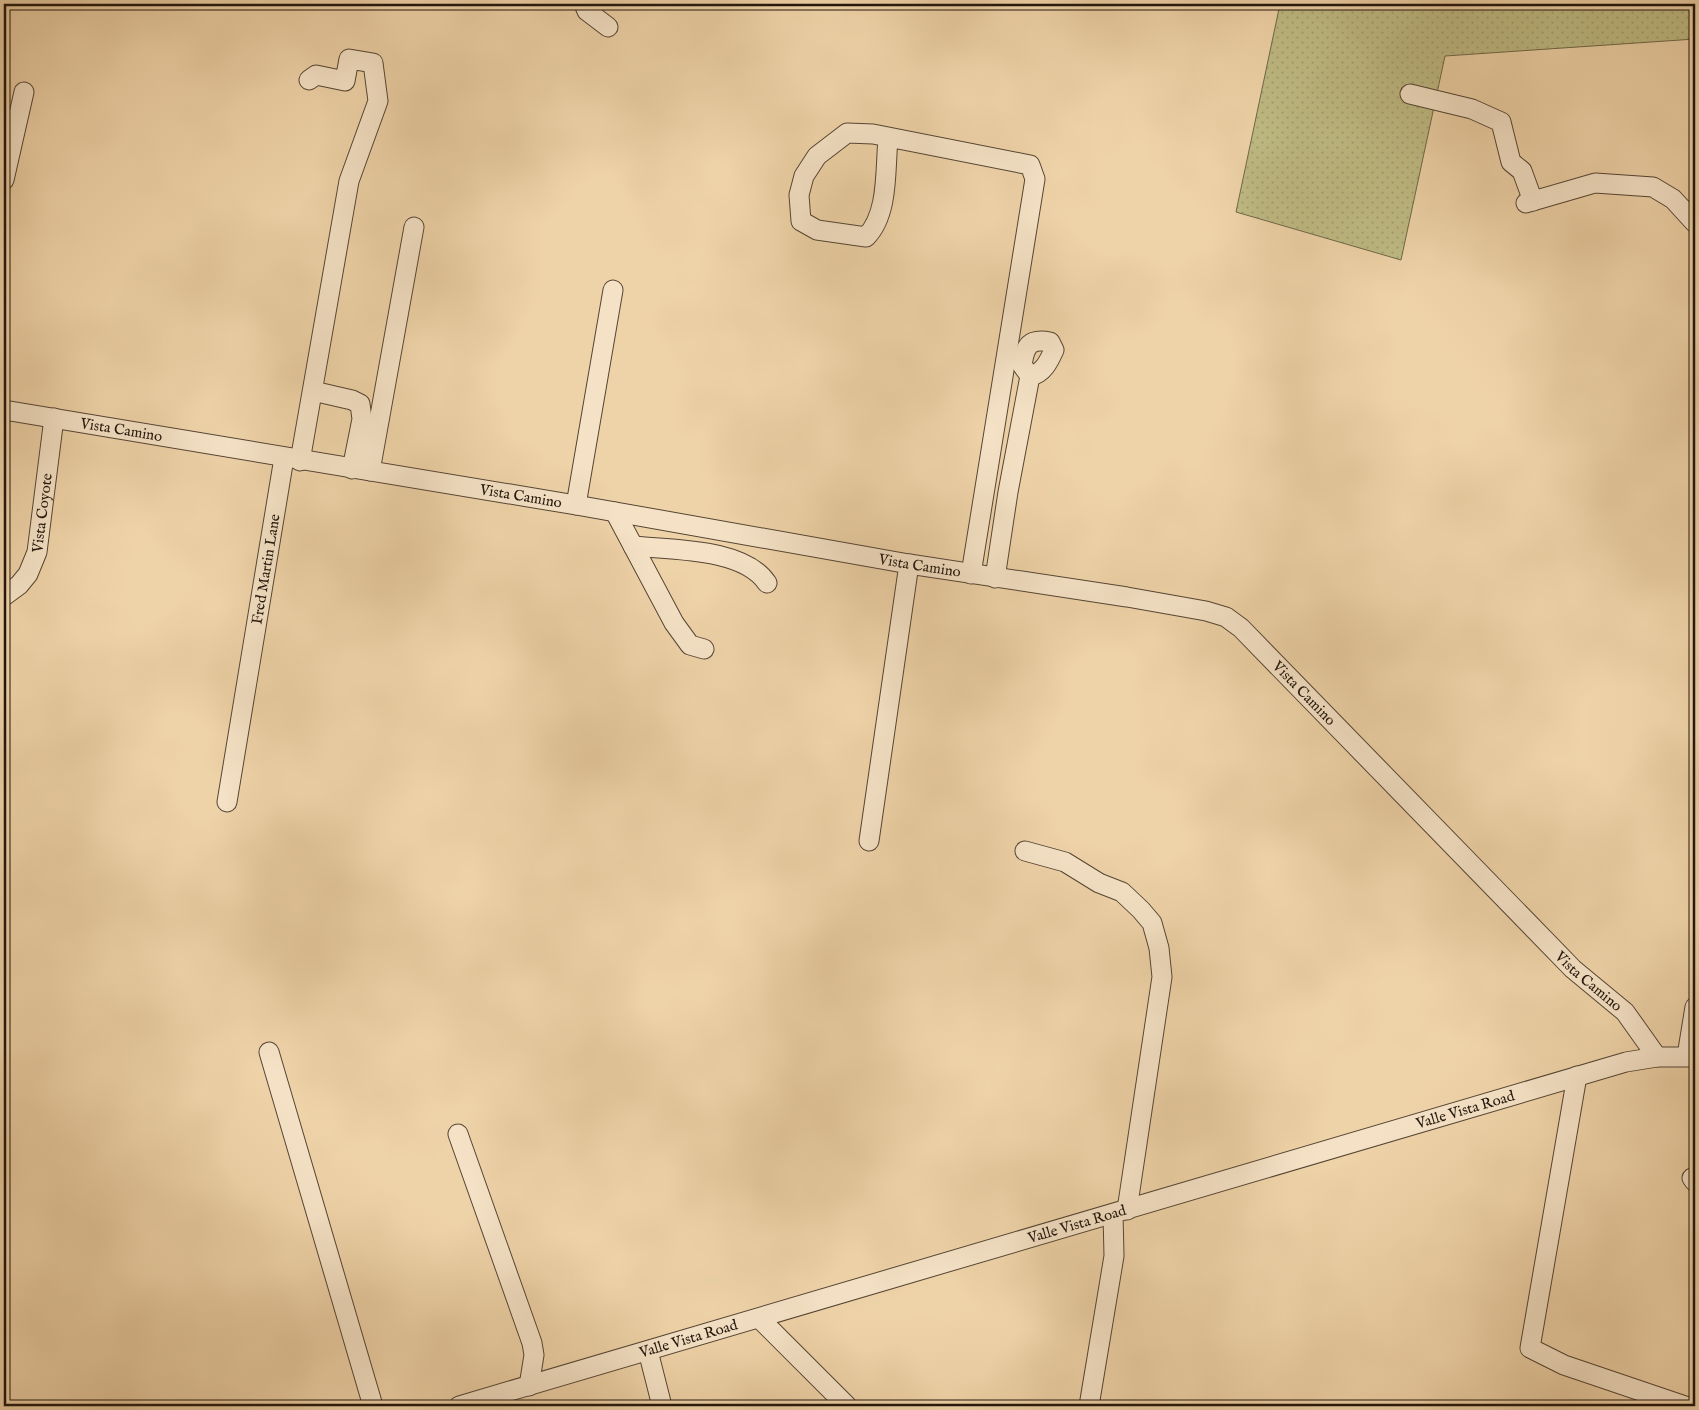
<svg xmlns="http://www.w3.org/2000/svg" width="1699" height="1410" viewBox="0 0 1699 1410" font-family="'IM FELL English',serif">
	<defs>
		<pattern id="grass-dots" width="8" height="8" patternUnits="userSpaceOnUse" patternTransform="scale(1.25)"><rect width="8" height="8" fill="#bfbb84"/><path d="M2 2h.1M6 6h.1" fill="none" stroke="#a4a071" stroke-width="1.8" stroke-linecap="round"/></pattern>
	</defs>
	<rect width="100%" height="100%" fill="#efd3a8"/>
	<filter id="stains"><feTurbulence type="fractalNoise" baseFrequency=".004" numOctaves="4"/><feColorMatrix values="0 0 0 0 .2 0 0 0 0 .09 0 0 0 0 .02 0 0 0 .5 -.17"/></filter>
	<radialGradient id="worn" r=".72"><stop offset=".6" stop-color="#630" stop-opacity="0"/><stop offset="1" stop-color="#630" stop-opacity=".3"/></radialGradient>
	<polygon fill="url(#grass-dots)" stroke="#706848" points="1280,4 1695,4 1695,39 1445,56 1401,260 1236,212"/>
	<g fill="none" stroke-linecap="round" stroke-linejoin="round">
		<defs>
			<g id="minor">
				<polyline points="584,4 587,11 608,27"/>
				<polyline points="1410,94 1472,109 1501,122 1511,162 1522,171 1533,201"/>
				<path d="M888 139C885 169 889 214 866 237L817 230 801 221 799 195 804 176 817 156 847 133 873 134 1030 165 1035 179 971 574"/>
				<polyline points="4,180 24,92"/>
				<polyline points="1526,203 1595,183 1653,187 1673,199 1695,223"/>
				<polyline points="313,391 352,400 360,404 362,419 352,469"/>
				<path id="s1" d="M4 410 576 505 909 564 1127 597 1206 611 1226 617 1241 628 1573 969 1625 1012 1657 1057"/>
				<polyline points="300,461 349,181 378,101 373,63 349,59 345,81 316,75 309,80"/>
				<polyline points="370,471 414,227"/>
				<polyline points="576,505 613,290"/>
				<polyline points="615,512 674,623 690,645 704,649"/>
				<path d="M633 546C672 550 744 548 767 583"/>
				<path d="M995 578 1008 492 1030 376C1043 374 1049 361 1054 350L1050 342C1029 338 1025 346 1022 365L1030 376"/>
				<path id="s2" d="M4 596 19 585 28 574 37 552 54 418"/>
				<path id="s3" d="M227 802 284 458"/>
				<polyline points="869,841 909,564"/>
				<polyline points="1025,851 1065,862 1099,883 1122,892 1141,910 1152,923 1159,948 1162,977 1127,1210"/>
				<polyline points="269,1052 373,1406"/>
				<polyline points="1687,1056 1695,1007"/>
				<polyline points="1577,1076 1530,1348 1564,1365 1685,1406"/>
				<polyline points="458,1134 532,1343 534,1355 529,1386"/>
				<polyline points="1692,1178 1695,1182"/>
				<polyline points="759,1318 847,1406"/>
				<polyline points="648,1351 662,1406"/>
				<path id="s4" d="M459 1406 1626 1062 1657 1057H1695"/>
				<polyline points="1089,1406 1114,1256 1113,1214"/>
			</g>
		</defs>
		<use href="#minor" stroke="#554534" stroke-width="21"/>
		<use href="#minor" stroke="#f5e2c6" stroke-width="19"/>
	</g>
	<g text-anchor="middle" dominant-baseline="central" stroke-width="4" stroke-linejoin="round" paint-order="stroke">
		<g font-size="15" fill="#22160d" stroke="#f5e2c6">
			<text stroke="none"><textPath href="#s1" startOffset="119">Vista Camino</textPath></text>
			<text stroke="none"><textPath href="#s1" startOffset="524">Vista Camino</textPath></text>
			<text stroke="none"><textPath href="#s2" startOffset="96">Vista Coyote</textPath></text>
			<text stroke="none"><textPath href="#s1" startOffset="929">Vista Camino</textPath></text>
			<text stroke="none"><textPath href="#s3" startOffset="236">Fred Martin Lane</textPath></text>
			<text stroke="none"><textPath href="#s1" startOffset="1349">Vista Camino</textPath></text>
			<text stroke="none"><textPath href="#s1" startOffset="1754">Vista Camino</textPath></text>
			<text stroke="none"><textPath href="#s4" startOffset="1049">Valle Vista Road</textPath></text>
			<text stroke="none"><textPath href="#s4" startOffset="644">Valle Vista Road</textPath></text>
			<text stroke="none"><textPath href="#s4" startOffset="239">Valle Vista Road</textPath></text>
		</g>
	</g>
	<rect width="1699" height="1410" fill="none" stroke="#efd3a8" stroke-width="20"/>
	<rect x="5" y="5" width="1689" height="1400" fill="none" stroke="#22160d" stroke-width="2.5"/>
	<rect x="10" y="10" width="1679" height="1390" fill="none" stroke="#22160d"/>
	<rect width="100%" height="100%" filter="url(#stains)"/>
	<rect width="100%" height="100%" fill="url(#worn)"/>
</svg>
